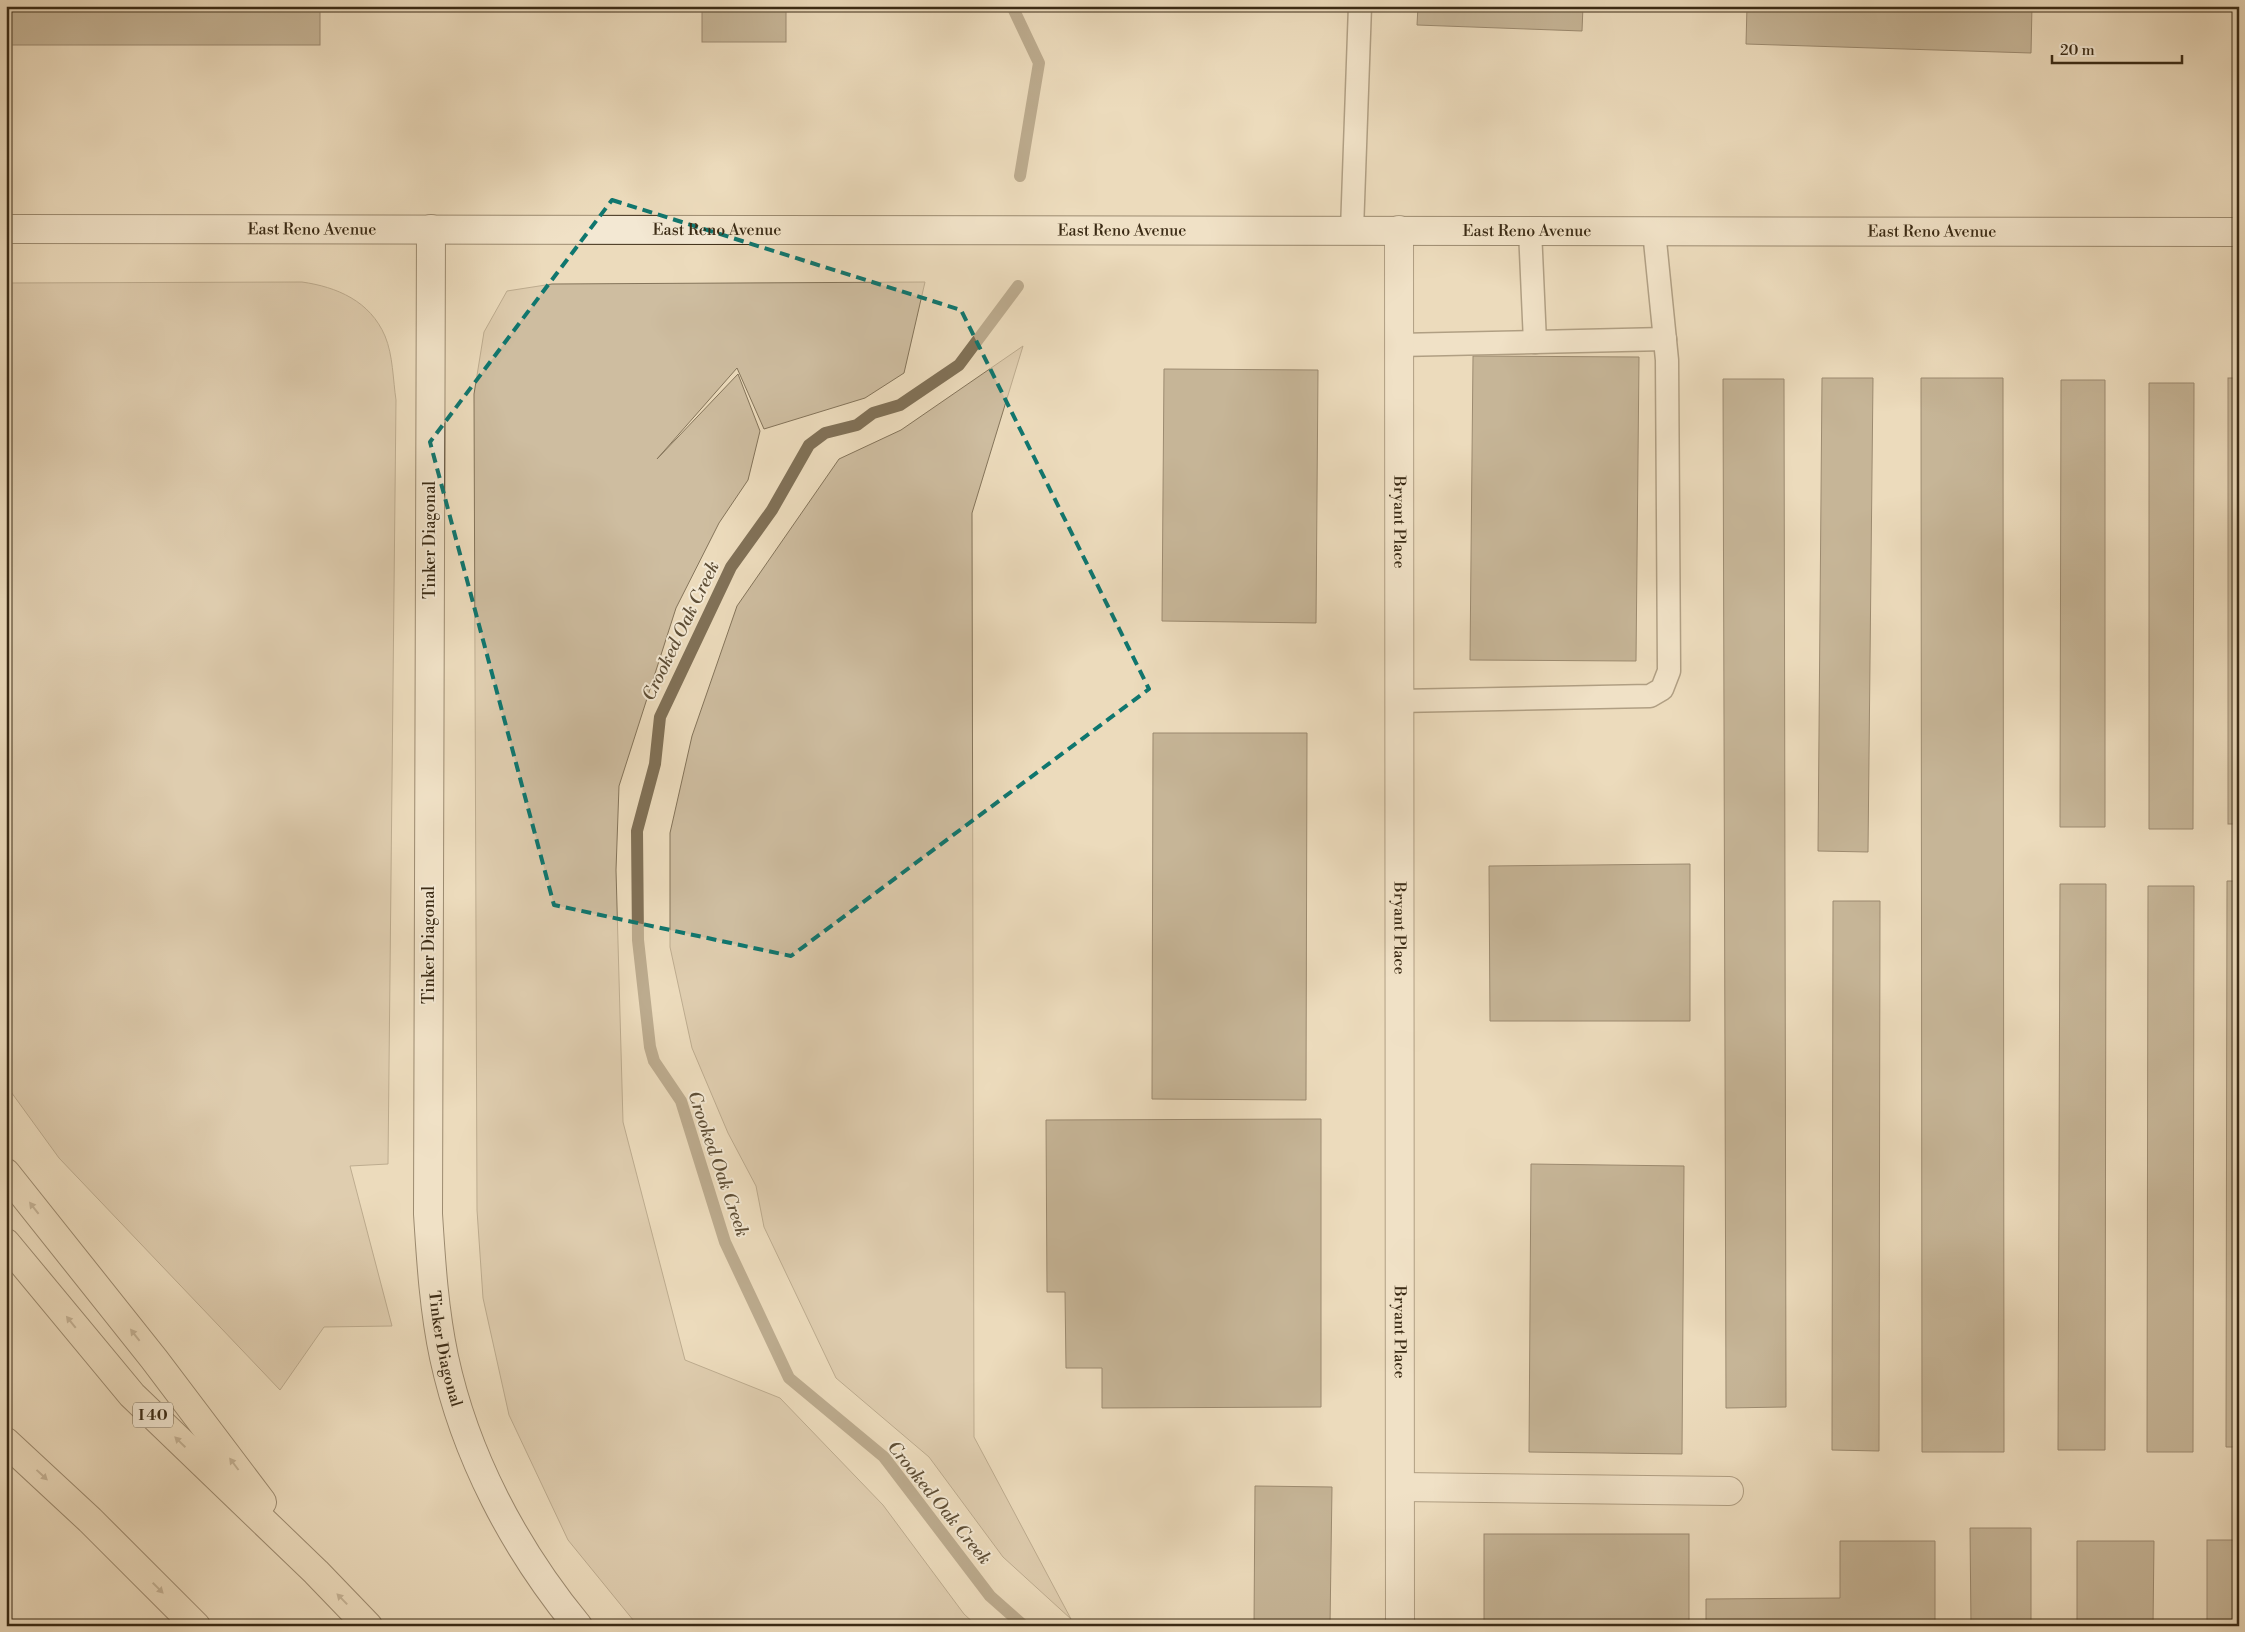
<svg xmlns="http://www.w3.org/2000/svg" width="2245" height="1632" viewBox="0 0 2245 1632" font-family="'Libre Bodoni',serif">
	<rect width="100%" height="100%" fill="#ecdbbc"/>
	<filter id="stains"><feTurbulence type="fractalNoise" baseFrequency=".004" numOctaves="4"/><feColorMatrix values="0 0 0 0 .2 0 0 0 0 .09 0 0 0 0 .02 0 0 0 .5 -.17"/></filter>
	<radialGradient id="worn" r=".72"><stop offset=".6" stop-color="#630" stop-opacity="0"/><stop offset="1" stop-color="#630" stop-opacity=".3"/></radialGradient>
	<g fill="#cebda0" stroke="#84745a">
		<path d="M302 282C337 287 370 301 385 336 393 355 393 380 396 400L388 1164 350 1166 392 1326 324 1327 280 1390 59 1158 6 1085V283Z"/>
		<polygon points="925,282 904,373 865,398 764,429 737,368 657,459 738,374 760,431 748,480 719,523 676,608 619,786 616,870 623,1122 685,1360 780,1398 883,1505 964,1614 977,1626 638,1626 568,1540 509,1415 483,1298 477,1210 474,394 484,332 507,291 552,284"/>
		<polygon points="1023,346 972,513 974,1437 1071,1619 1003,1557 929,1457 836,1378 764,1227 756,1186 728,1133 692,1048 670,947 670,833 692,736 737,606 839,459 901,430"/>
	</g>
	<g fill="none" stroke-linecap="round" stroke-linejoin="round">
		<g stroke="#817157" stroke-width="12">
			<polyline points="1012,6 1039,63 1020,176"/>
			<polyline points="1018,286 959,365 900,405 873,413 857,425 825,433 809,445 772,510 731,567 660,717 655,764 637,831 638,940 650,1047 654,1061 681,1101 725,1242 789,1378 884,1457 990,1596 1024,1626"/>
		</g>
	</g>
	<g fill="#97876c" stroke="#3b2b15">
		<rect x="6" y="6" width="314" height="39"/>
		<rect x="702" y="6" width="84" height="36"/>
		<polygon points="1418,6 1583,6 1582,31 1417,25"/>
		<polygon points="1747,6 2032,6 2031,53 1746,44"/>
		<polygon points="1473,356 1639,357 1636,661 1470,660"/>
		<polygon points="1164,369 1318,370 1316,623 1162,621"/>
		<polygon points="1822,378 1873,378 1868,852 1818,851"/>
		<polygon points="1921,378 2003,378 2004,1452 1922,1452"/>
		<rect x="2228" y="378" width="11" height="446"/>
		<polygon points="1723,379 1784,379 1786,1407 1726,1408"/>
		<polygon points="2061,380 2105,380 2105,827 2060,827"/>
		<polygon points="2149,383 2194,383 2193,829 2149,829"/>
		<polygon points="1153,733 1307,733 1306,1100 1152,1099"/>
		<polygon points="1690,864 1690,1021 1490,1021 1489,866"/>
		<polygon points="2227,881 2239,881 2239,1447 2226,1447"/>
		<polygon points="2060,884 2106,884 2105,1450 2058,1450"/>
		<polygon points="2148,886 2194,886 2193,1452 2147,1452"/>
		<polygon points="1833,901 1880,901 1879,1451 1832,1450"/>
		<polygon points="1321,1119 1321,1407 1102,1408 1102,1368 1066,1368 1065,1292 1047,1292 1046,1120"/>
		<polygon points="1531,1164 1684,1166 1682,1454 1529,1452"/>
		<polygon points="1255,1486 1332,1487 1330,1626 1254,1626"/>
		<polygon points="1970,1528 2031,1528 2031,1626 1971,1626"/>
		<rect x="1484" y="1534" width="205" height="92"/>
		<rect x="2207" y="1540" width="32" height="86"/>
		<polygon points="1840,1541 1935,1541 1935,1626 1706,1626 1706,1599 1840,1598"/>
		<polygon points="2077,1541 2154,1541 2153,1626 2077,1626"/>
	</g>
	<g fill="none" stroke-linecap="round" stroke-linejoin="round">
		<defs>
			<g id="lane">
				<polyline points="1352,230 1360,6"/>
				<polyline points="1530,230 1535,342"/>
				<polyline points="1399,345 1665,339"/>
				<polyline points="1399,701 1650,696 1662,689 1669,671 1667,360 1654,231"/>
			</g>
			<g id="street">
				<path id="s1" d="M1399 230 1400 1626"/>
				<polyline points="1401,1487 1729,1491"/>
			</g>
			<g id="secondary">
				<path id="s2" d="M6 229 2239 232"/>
				<path id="s3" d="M431 229 428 1214C431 1261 434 1310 444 1357 465 1455 514 1548 578 1626"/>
			</g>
			<g id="highway">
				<polyline points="6,1173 154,1359 262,1502"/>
				<polyline points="6,1243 132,1395 316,1572 368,1626"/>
				<polyline points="6,1442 90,1520 196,1626"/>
			</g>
		</defs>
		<use href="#lane" stroke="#67573f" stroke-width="25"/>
		<use href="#street" stroke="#67573f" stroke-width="30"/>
		<use href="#secondary" stroke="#3b2b15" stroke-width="30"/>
		<use href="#highway" stroke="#3b2b15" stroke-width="30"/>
		<use href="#lane" stroke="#f3e8d3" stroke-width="22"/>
		<use href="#street" stroke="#f3e8d3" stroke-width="28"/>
		<use href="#secondary" stroke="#f3e8d3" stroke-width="28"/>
		<use href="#highway" stroke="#ecdbbc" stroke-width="28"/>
	</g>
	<defs><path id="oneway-solid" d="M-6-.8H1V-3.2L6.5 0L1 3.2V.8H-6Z" transform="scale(1.25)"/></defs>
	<g fill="#948368">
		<use href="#oneway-solid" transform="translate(34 1208) rotate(-128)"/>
		<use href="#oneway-solid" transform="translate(71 1322) rotate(-129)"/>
		<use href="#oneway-solid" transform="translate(135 1335) rotate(-128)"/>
		<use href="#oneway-solid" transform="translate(180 1442) rotate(-136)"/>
		<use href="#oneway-solid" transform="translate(234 1464) rotate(-127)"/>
		<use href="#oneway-solid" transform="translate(42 1475) rotate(43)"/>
		<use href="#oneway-solid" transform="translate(158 1588) rotate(45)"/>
		<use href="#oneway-solid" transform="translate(342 1599) rotate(-134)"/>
	</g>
	<path d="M0 0H2245V1632H0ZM612 200 961 310 1149 689 791 956 554 905 430 442Z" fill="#ecdbbc" fill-opacity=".55" fill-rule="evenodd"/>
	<path fill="none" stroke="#0f766e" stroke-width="4" stroke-dasharray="10 6" stroke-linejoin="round" d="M612 200 961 310 1149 689 791 956 554 905 430 442Z"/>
	<g text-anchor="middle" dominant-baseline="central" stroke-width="4" stroke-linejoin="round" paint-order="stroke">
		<rect fill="#f3e8d3" stroke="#72644e" stroke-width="1" x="133" y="1402.5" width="40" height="25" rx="4"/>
		<g font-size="15" font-weight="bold" fill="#3b2b15">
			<text x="153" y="1415">I 40</text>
		</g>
		<g font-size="16" fill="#3b2b15" stroke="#f3e8d3">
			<text stroke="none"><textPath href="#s2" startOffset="306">East Reno Avenue</textPath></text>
			<text stroke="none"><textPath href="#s2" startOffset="711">East Reno Avenue</textPath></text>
			<text stroke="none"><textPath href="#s2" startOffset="1116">East Reno Avenue</textPath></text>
			<text stroke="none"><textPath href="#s2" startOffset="1521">East Reno Avenue</textPath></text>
			<text stroke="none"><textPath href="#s2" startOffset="1926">East Reno Avenue</textPath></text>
			<text stroke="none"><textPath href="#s1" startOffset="292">Bryant Place</textPath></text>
			<text transform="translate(430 540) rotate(-90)">Tinker Diagonal</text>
			<text stroke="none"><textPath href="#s1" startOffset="698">Bryant Place</textPath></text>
			<text transform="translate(429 945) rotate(-90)">Tinker Diagonal</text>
			<text stroke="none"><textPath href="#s1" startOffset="1102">Bryant Place</textPath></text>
			<text stroke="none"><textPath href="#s3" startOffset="1121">Tinker Diagonal</textPath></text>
		</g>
		<g font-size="18" font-style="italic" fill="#5e4e36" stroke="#f3e8d3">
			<text transform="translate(681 631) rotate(-64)">Crooked Oak Creek</text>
			<text transform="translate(718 1164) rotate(71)">Crooked Oak Creek</text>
			<text transform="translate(939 1503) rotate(51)">Crooked Oak Creek</text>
		</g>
	</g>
	<rect width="2245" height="1632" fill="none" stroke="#ecdbbc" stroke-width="25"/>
	<rect x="8" y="8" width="2230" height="1617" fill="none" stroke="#3b2b15" stroke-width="2.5"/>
	<rect x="12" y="12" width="2220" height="1607" fill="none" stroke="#3b2b15"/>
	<path d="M2052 55v8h130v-8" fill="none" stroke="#3b2b15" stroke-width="2.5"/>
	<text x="2060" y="55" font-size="15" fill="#3b2b15" stroke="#f3e8d3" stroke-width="4" paint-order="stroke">20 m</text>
	<rect width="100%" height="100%" filter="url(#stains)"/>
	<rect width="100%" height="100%" fill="url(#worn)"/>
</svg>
